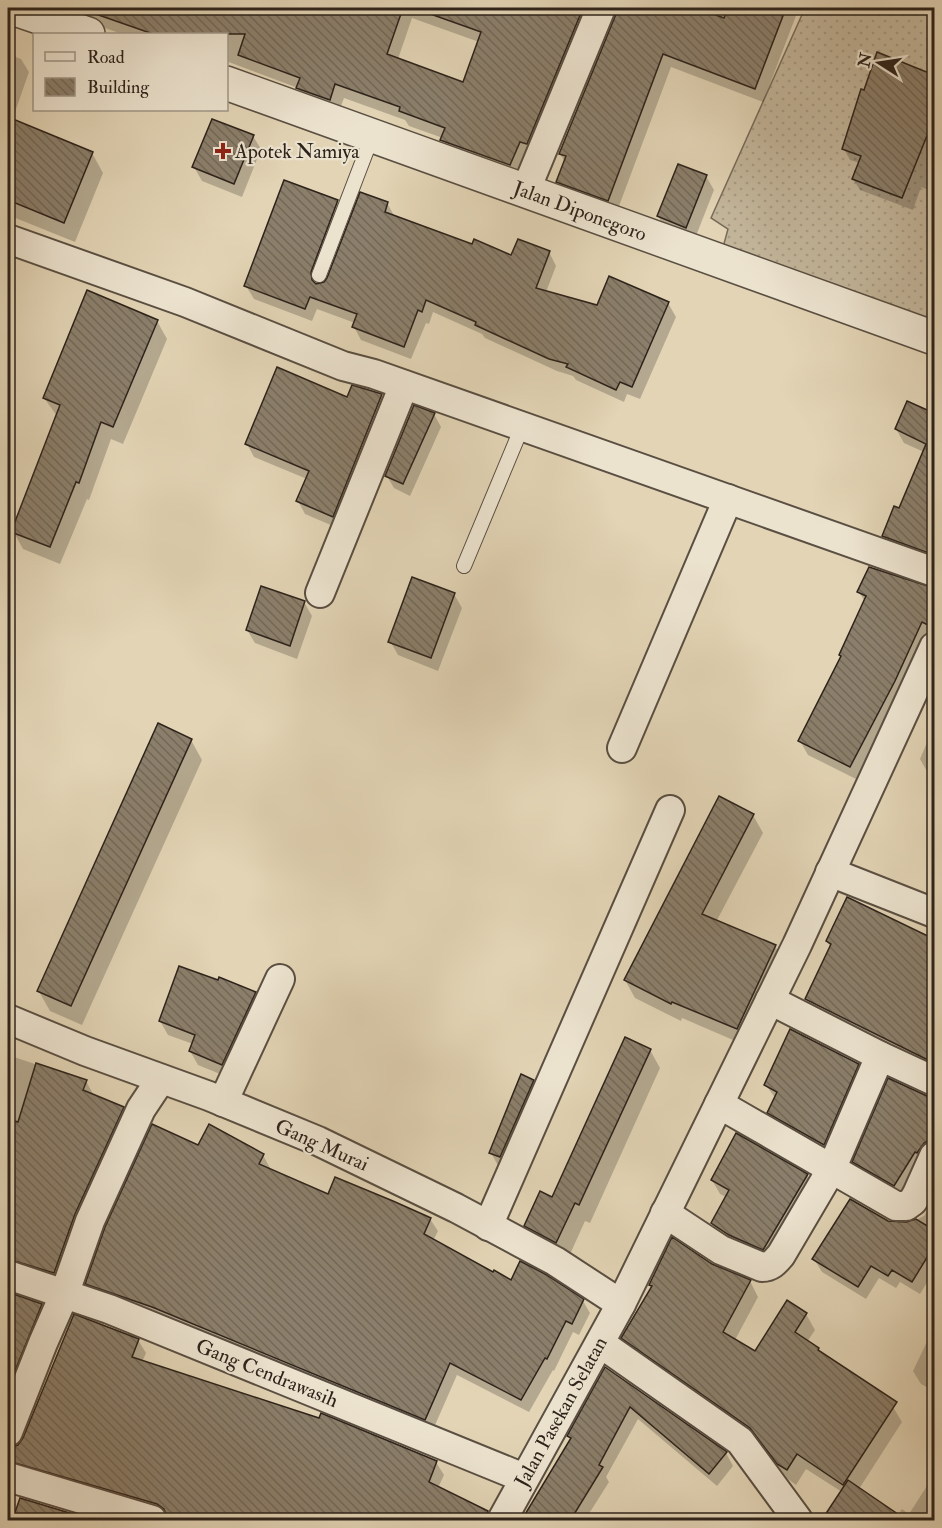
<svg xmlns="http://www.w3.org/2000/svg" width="942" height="1528" viewBox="0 0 942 1528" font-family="'IM FELL Double Pica',serif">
	<defs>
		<pattern id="grass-dots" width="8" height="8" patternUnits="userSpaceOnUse" patternTransform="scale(1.5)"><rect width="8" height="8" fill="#c3b69b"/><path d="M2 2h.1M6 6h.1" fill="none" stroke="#a89c85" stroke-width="1.8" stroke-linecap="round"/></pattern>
		<pattern id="building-back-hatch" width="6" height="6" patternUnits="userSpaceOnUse" patternTransform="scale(1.5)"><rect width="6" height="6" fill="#8b7f6b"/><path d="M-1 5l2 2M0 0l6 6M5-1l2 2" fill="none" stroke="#726857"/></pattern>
	</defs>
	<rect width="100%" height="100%" fill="#e2d4b5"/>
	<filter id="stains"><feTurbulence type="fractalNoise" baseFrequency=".00333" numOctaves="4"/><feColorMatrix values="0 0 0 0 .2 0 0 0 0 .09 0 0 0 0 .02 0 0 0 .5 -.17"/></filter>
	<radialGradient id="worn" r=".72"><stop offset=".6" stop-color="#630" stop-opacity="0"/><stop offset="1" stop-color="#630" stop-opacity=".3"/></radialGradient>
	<polygon fill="url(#grass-dots)" stroke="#786c5b" stroke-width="1.5" points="805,8 934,8 934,327 722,251 728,229 711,218"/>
	<g fill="#0003" fill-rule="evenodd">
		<path d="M48 8H603L518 179 451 155 443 138 409 126 405 120 344 98 338 114 306 103 298 88 226 61V34H122ZM412 18 479 42 463 84 398 59Z"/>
		<polygon points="618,8 799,8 763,102 671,67 616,214 566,196 558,182 565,162 560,154"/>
		<polygon points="8,54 21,59 29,72 8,132"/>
		<polygon points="878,54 934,77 934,192 921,187 913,210 860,190 853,179 860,163 850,160 844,149"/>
		<polygon points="24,126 92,153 103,173 75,242 8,215 8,167"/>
		<polygon points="253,136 261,149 242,197 202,181 194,167"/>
		<polygon points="706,176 714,190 694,241 666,230 658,216"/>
		<polygon points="337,202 345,215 318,285 325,284 387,203 395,217 472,246 512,257 549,252 556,266 546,292 598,307 610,278 668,303 676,317 640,399 627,394 624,402 576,380 573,376 557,371 485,338 482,334 433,312 429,324 426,323 411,359 361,340 354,327 355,323 317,309 312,321 254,299 246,286"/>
		<polygon points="157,321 167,339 123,444 111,439 89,500 87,499 60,564 23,549 13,531 57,416 44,398"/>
		<polygon points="353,387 381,396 389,408 340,529 305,514 298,501 307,479 254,457 247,444 348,399"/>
		<polygon points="908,403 934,415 934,565 891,550 883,536 900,510 924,452 904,443 896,429"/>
		<polygon points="434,414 441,427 410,496 394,488 387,476"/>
		<polygon points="929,589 934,589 934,638 858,780 808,755 800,741 842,658 865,602 859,592"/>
		<polygon points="454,594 462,608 438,671 398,655 390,641"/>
		<polygon points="304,602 312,616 297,659 255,643 247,630"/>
		<polygon points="934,726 934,776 928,773 920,759"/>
		<polygon points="191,740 202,760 82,1025 50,1011 38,990"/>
		<polygon points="753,815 763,833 716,922 775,946 785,964 747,1046 682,1018 681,1021 635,998 625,980"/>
		<polygon points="827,941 922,950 934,956 934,1071 814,1012 806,999 831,948"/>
		<polygon points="255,994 262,1007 230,1078 198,1065 190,1051 193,1044 168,1035 160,1021"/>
		<polygon points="650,1050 660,1068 590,1223 585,1221 567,1261 537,1244 526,1226 553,1199"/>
		<polygon points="8,1055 86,1081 93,1094 123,1108 130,1121 61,1285 8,1274"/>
		<polygon points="858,1065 865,1078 831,1157 777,1126 769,1113 776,1099 765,1084"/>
		<polygon points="533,1081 541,1094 499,1167 491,1153"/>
		<polygon points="927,1097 934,1099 934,1155 908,1202 862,1175 854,1162"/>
		<polygon points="199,1147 263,1155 270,1168 269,1170 329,1196 430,1219 438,1231 433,1241 512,1282 583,1301 590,1313 579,1335 573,1332 554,1371 553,1370 529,1412 457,1375 432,1432 94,1296 87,1284"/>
		<polygon points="807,1175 814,1189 771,1263 720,1237 712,1223 726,1197 720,1194 712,1180"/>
		<polygon points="934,1199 934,1271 920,1294 900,1282 896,1288 879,1278 866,1299 822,1272 814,1259 887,1222 907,1224 924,1216"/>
		<polygon points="711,1265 750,1281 758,1297 735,1340 756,1353 806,1314 815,1330 807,1342 818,1349 826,1363 893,1407 902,1422 859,1489 898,1515 902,1509 909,1514 934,1475 934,1520 823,1520 842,1492 806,1469 796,1485 788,1479 760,1443 632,1353 623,1338 652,1288 651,1284"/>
		<polygon points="8,1294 41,1305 49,1318 8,1419"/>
		<polygon points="934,1327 934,1391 921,1384 913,1371"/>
		<polygon points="138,1340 146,1353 142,1362 436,1462 444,1475 438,1488 487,1512 492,1520 169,1520 166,1517 18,1474 11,1461"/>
		<polygon points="606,1369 726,1453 733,1466 717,1486 638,1419 606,1477 609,1482 585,1520 523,1520 571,1440 569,1436"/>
	</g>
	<g fill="url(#building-back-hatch)" stroke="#2d231b" stroke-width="1.5">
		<polygon points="88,8 403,8 387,54 463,82 481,32 422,11 423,8 583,8 527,144 520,142 510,165 440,140 445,128 399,111 400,107 335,84 330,100 296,88 300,78 238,55 245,34 153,34 87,11"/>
		<polygon points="617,8 697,8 724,18 728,8 786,8 755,89 663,54 608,201 556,182 566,156 559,154 616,14"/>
		<polygon points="877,52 934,75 934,118 902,198 852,179 861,156 842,149 861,89 864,90"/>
		<polygon points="8,117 93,152 64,223 8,200"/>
		<polygon points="212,119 254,135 234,184 192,167"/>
		<polygon points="678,164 707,175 686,228 657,216"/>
		<polygon points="284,180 338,200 311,272 312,280 316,284 324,282 327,278 360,192 388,202 385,212 472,244 474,239 511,255 518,239 550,251 536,288 597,305 609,276 669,302 632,387 620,382 616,390 566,367 568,364 549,359 475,325 476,322 426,300 422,312 418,310 404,347 352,327 357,314 310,297 305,309 244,286"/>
		<polygon points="87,290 158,320 113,427 101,422 79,483 76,482 50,547 11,532 60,405 43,398"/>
		<polygon points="277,367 347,397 352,385 382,394 333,517 296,501 309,471 245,444"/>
		<polygon points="907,401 934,413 934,555 882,536 894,506 899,508 926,444 895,429"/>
		<polygon points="414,405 435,413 403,484 385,476"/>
		<polygon points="869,567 934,588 934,628 922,622 895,681 850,767 798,741 841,656 839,655 866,596 857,592"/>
		<polygon points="412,577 455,593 431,658 388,642"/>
		<polygon points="261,586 305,601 290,646 246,630"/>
		<polygon points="158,723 192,739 71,1006 37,991"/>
		<polygon points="719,796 754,814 702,914 776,945 737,1029 672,1002 671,1004 624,980"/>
		<polygon points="847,897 934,939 934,1063 805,999 831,944 826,941"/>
		<polygon points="179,966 218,980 219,977 256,992 222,1065 189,1051 195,1035 159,1021"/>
		<polygon points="790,1029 859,1064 824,1145 767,1113 777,1092 764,1085"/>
		<polygon points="625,1037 651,1049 579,1205 575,1203 556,1243 524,1226 540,1191 552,1197"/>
		<polygon points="36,1063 87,1080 83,1090 124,1107 75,1214 54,1273 8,1259 8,1119 18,1122"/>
		<polygon points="521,1074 534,1080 500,1157 489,1153"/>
		<polygon points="888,1078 927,1096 934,1097 934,1128 928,1141 924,1143 917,1153 915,1152 894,1186 852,1162"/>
		<polygon points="152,1124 198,1145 209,1124 264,1154 259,1164 328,1194 335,1177 393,1201 431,1218 424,1234 493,1272 494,1270 511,1280 520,1261 547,1275 584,1299 572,1324 566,1321 547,1359 545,1358 521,1400 450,1363 425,1420 152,1307 85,1284 105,1227"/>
		<polygon points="736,1133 808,1174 763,1250 729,1235 711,1223 729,1190 711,1180"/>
		<polygon points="850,1199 888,1221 906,1222 916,1219 934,1230 934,1246 912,1282 892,1270 888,1276 871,1266 858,1287 812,1259"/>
		<polygon points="672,1237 712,1264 751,1280 723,1332 755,1351 787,1300 807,1313 795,1332 819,1348 818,1350 897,1402 843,1485 797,1454 787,1470 777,1464 750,1428 621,1338 652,1286 649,1285"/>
		<polygon points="8,1292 42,1304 8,1388"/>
		<polygon points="74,1314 139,1339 132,1357 319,1418 321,1413 437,1461 429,1482 488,1511 486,1521 168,1521 164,1509 157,1504 8,1461 8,1448 18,1445 23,1438"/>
		<polygon points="605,1367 727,1452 709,1474 630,1407 599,1465 603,1467 570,1521 521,1521 571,1438 567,1436"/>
		<polygon points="848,1480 908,1521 821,1521"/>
		<polygon points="20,1498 96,1521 12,1521"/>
	</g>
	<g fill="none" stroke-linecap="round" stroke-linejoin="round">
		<defs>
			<g id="service">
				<polyline points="319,275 373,134"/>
				<polyline points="464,566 522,427"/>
			</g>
			<g id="minor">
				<polyline points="525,192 601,8"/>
				<polyline points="8,239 185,302 343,366 374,374 934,572"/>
				<polyline points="320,593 404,385"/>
				<polyline points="622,748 728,499"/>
				<polyline points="830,872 934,913"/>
				<polyline points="770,1000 880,1056 934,1081"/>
				<polyline points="8,1019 85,1051 209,1096 318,1141 456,1208 555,1261 621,1304"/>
				<polyline points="223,1102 280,979"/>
				<polyline points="719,1104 896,1206 906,1206 913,1201 917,1194 934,1156"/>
				<path d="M665 1213 721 1250 762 1267C771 1267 775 1262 781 1255L831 1170 880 1056"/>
				<polyline points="488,1226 670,810"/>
				<polyline points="8,1275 109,1309 524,1478"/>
				<polyline points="600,1343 740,1441 798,1520"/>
				<polyline points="8,1432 43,1343 64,1295 90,1221 141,1109 161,1079"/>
				<polyline points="8,1477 152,1520"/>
				<polyline points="502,1520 621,1304 797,945 934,647"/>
			</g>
			<g id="tertiary">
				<polyline points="12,8 88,34"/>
				<polyline points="226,83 934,338"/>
			</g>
		</defs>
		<use href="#service" stroke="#5a4f42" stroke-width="16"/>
		<use href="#minor" stroke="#5a4f42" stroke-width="32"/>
		<use href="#tertiary" stroke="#5a4f42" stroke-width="36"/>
		<use href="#service" stroke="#ece3cf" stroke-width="14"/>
		<use href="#minor" stroke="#ece3cf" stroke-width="28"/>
		<use href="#tertiary" stroke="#ece3cf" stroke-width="33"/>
	</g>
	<path fill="#8f2418" stroke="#ece3cf" stroke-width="2" d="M220 142h6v6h6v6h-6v6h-6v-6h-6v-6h6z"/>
	<g text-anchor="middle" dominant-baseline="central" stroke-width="4.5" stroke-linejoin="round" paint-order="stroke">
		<g font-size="20" fill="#2d231b" stroke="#ece3cf" text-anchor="start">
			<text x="235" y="151">Apotek Namiya</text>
		</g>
		<g font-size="20" fill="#2d231b" stroke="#ece3cf">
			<text transform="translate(580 211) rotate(20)">Jalan Diponegoro</text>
			<text transform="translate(322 1145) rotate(24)">Gang Murai</text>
			<text transform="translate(267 1373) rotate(22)">Gang Cendrawasih</text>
			<text transform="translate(561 1412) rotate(-61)">Jalan Pasekan Selatan</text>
		</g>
	</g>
	<rect width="942" height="1528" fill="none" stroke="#e2d4b5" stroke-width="30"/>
	<rect x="9" y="9" width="924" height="1510" fill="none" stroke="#2d231b" stroke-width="3"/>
	<rect x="15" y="15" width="912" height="1498" fill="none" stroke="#2d231b" stroke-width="1.5"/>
	<rect x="33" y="33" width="195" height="78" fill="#ece3cf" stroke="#a09687" stroke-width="1.5"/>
	<rect x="45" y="52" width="30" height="9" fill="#ece3cf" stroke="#a09687" stroke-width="1.5"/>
	<text x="87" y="63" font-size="18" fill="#2d231b">Road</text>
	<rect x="45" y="78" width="30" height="18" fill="url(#building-back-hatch)" stroke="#a09687" stroke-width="1.5"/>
	<text x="87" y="93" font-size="18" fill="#2d231b">Building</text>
	<g transform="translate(879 63) rotate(282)" stroke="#ece3cf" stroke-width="4.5" paint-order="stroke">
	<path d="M0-4.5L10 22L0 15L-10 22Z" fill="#2d231b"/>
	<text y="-9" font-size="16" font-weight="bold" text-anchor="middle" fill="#2d231b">N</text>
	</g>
	<rect width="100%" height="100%" filter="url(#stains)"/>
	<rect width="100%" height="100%" fill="url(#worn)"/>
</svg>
